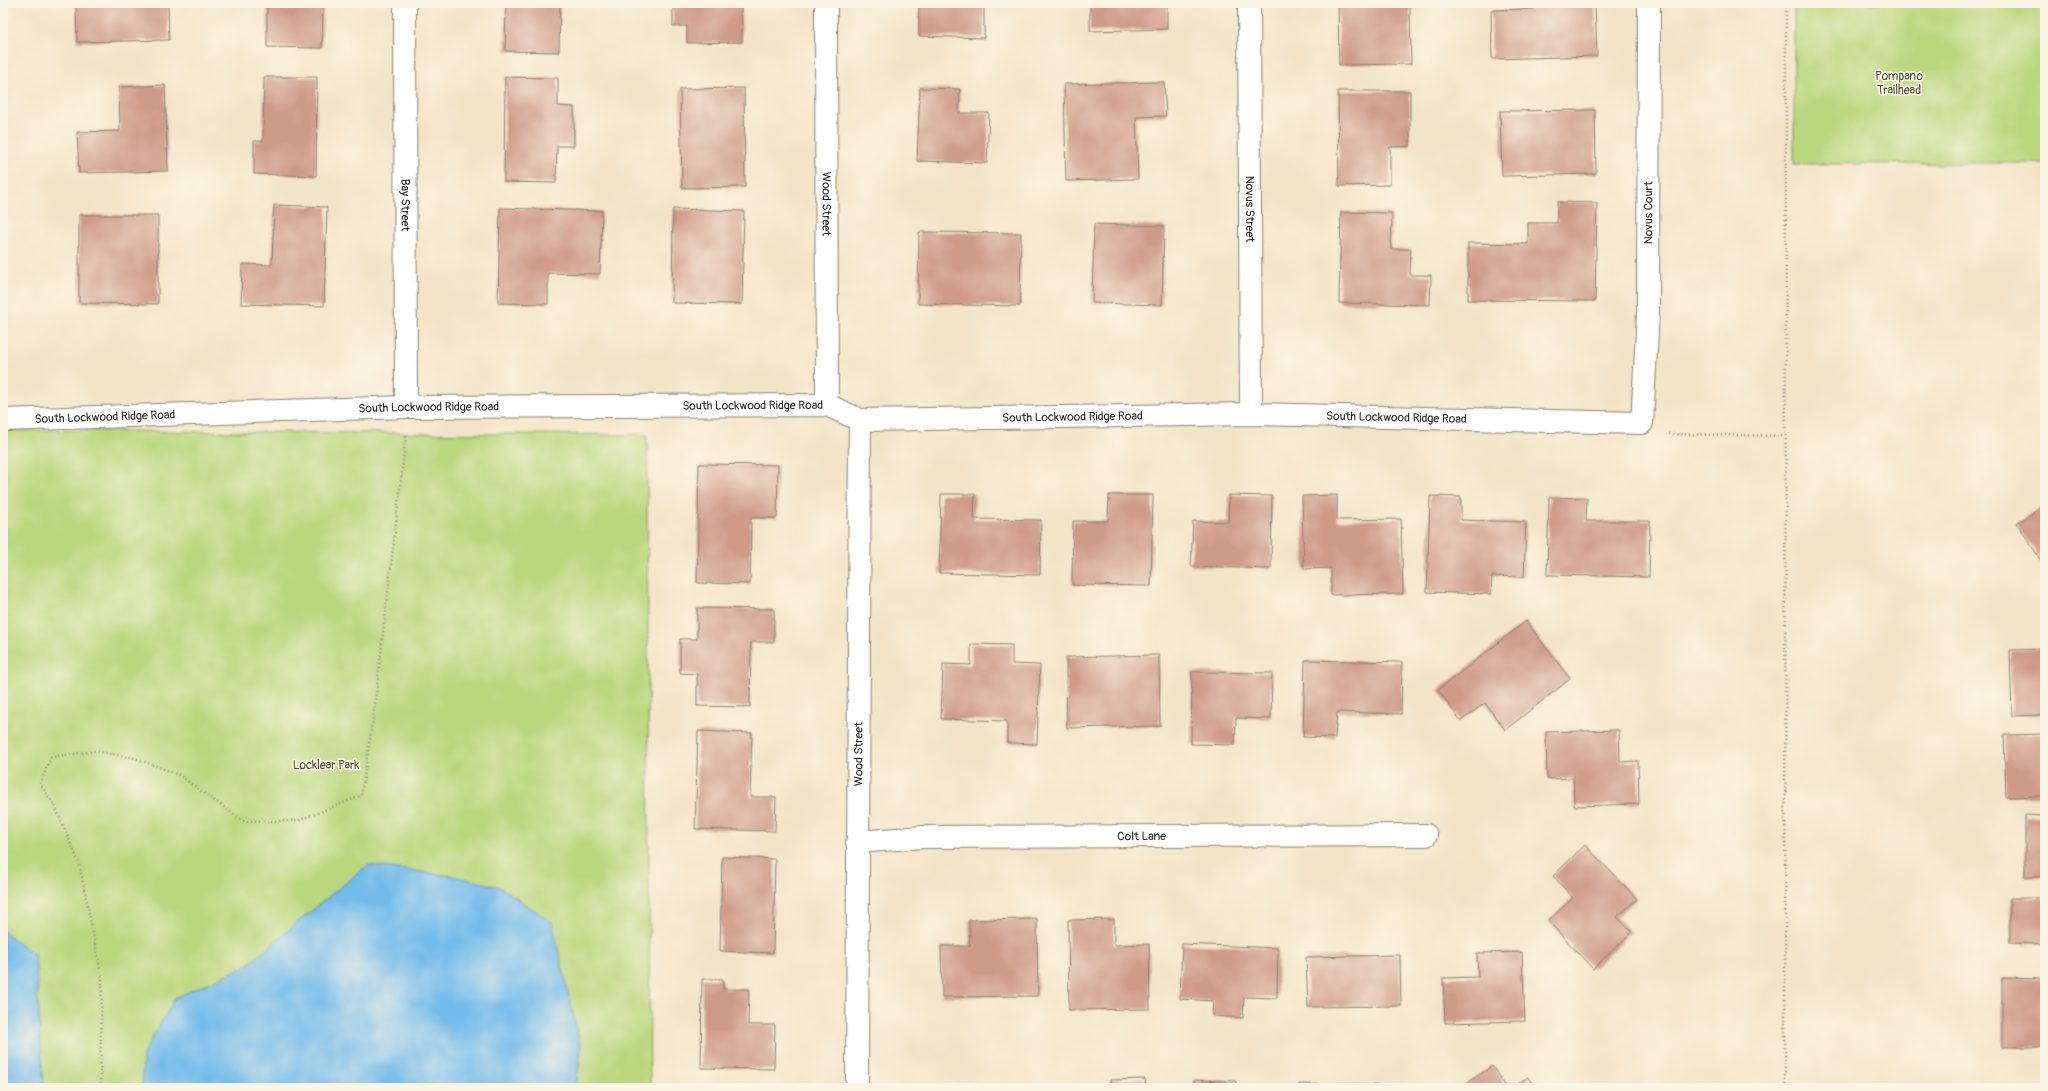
<svg xmlns="http://www.w3.org/2000/svg" width="2048" height="1091" viewBox="0 0 2048 1091" font-family="Pangolin,sans-serif">
	<rect width="100%" height="100%" fill="#fcf5e5"/>
	<filter id="ink" filterUnits="userSpaceOnUse"><feTurbulence type="fractalNoise" baseFrequency=".025" numOctaves="2"/><feDisplacementMap in="SourceGraphic" scale="8" xChannelSelector="R" yChannelSelector="G"/><feConvolveMatrix kernelMatrix="1 2 1 2 8 2 1 2 1" color-interpolation-filters="sRGB"/></filter>
	<filter id="wash" filterUnits="userSpaceOnUse"><feTurbulence type="fractalNoise" baseFrequency=".012" numOctaves="4" result="noise"/><feDisplacementMap in="SourceGraphic" scale="16" xChannelSelector="R" yChannelSelector="G"/><feGaussianBlur stdDeviation="0.9" result="paint"/><feColorMatrix in="noise" values="0 0 0 0 0 0 0 0 0 0 0 0 0 0 0 0 0 1.4 0 .05"/><feComposite in="paint" operator="in"/></filter>
	<g filter="url(#wash)">
		<rect width="100%" height="100%" fill="#f3e4c7"/>
		<g fill="#bad77e" stroke="#6b7a4d">
			<polygon points="1794,3 2045,3 2045,163 1794,164"/>
			<polygon points="3,430 647,435 650,1088 3,1088"/>
		</g>
		<g fill="#73bbeb" stroke="#486c84">
			<polygon points="368,865 453,876 500,887 552,922 581,1048 576,1088 142,1088 143,1054 175,998 248,965 300,920"/>
			<polygon points="3,931 35,955 44,1088 3,1088"/>
		</g>
		<g id="blocks">
			<g fill="#cf9b89">
				<polygon points="76,3 168,3 169,40 77,42"/>
				<polygon points="267,3 323,3 322,48 267,47"/>
				<polygon points="506,3 560,3 559,52 505,51"/>
				<polygon points="673,3 741,3 742,42 687,43 687,26 673,26"/>
				<polygon points="919,3 984,3 984,38 919,36"/>
				<polygon points="1090,3 1167,3 1167,29 1090,31"/>
				<polygon points="1338,3 1410,3 1411,64 1339,65"/>
				<polygon points="1534,3 1595,3 1597,56 1492,59 1491,10 1534,9"/>
				<polygon points="264,77 317,77 316,176 254,174 254,141 263,141"/>
				<polygon points="505,77 558,78 558,106 574,107 574,146 557,146 556,183 504,182"/>
				<polygon points="1164,82 1166,116 1136,117 1138,179 1066,181 1064,84"/>
				<polygon points="165,85 168,171 79,173 77,132 120,131 119,87"/>
				<polygon points="744,88 745,187 682,188 680,89"/>
				<polygon points="920,88 960,89 959,113 989,113 987,163 917,161"/>
				<polygon points="1338,91 1410,91 1410,146 1390,147 1390,185 1339,186"/>
				<polygon points="1595,110 1596,174 1502,176 1500,111"/>
				<polygon points="1557,202 1597,203 1595,301 1468,300 1468,243 1528,244 1528,223 1557,223"/>
				<polygon points="274,205 327,207 324,306 241,304 242,264 272,265"/>
				<polygon points="500,208 602,211 600,274 548,273 548,304 498,303"/>
				<polygon points="673,209 744,211 742,304 672,303"/>
				<polygon points="1341,212 1392,213 1391,249 1411,249 1410,275 1431,275 1430,305 1339,303"/>
				<polygon points="79,215 158,215 158,304 79,303"/>
				<polygon points="1094,224 1164,226 1162,305 1092,303"/>
				<polygon points="919,232 1021,233 1020,306 918,304"/>
				<polygon points="699,464 778,465 777,518 751,518 750,584 697,583"/>
				<polygon points="941,494 975,494 974,519 1041,520 1040,575 939,573"/>
				<polygon points="1109,495 1153,495 1151,586 1072,585 1073,521 1108,521"/>
				<polygon points="1229,495 1272,496 1271,569 1191,566 1193,521 1228,522"/>
				<polygon points="1337,495 1337,520 1401,519 1403,594 1331,595 1331,568 1304,569 1302,496"/>
				<polygon points="1430,496 1461,497 1461,520 1526,522 1524,577 1492,576 1491,594 1427,592"/>
				<polygon points="1549,497 1587,498 1586,521 1650,521 1649,577 1547,575"/>
				<polygon points="2045,505 2045,567 2017,523"/>
				<polygon points="697,608 774,609 774,642 751,642 750,707 697,706 697,674 680,673 680,639 697,639"/>
				<polygon points="1526,621 1570,679 1505,730 1485,703 1461,721 1438,690"/>
				<polygon points="971,644 1012,645 1012,664 1040,665 1037,744 1007,743 1007,721 941,719 943,664 971,665"/>
				<polygon points="2045,649 2045,715 2012,716 2010,650"/>
				<polygon points="1159,655 1160,726 1067,728 1066,657"/>
				<polygon points="1305,660 1402,662 1401,714 1337,712 1335,738 1303,737"/>
				<polygon points="1192,672 1272,673 1271,719 1236,718 1235,745 1191,744"/>
				<polygon points="1619,730 1620,762 1638,761 1639,804 1574,806 1573,778 1547,779 1546,732"/>
				<polygon points="698,731 752,733 750,797 776,797 775,831 695,829"/>
				<polygon points="2045,734 2045,796 2006,797 2004,735"/>
				<polygon points="2025,815 2045,816 2045,877 2025,877"/>
				<polygon points="1585,845 1637,899 1617,917 1632,932 1593,969 1548,921 1573,898 1553,876"/>
				<polygon points="722,857 775,859 773,953 720,951"/>
				<polygon points="2010,898 2045,898 2045,944 2010,943"/>
				<polygon points="1037,919 1038,996 942,997 941,946 970,946 969,920"/>
				<polygon points="1114,919 1114,945 1149,944 1150,1009 1069,1010 1068,920"/>
				<polygon points="1182,944 1278,948 1277,998 1244,997 1243,1018 1212,1016 1213,1001 1180,999"/>
				<polygon points="1522,952 1525,1021 1445,1023 1443,978 1478,977 1477,953"/>
				<polygon points="1400,955 1401,1006 1308,1007 1306,957"/>
				<polygon points="2002,978 2045,979 2045,1047 2002,1047"/>
				<polygon points="702,979 723,979 723,989 749,989 748,1025 775,1025 774,1069 701,1068"/>
				<polygon points="1492,1066 1507,1088 1459,1088"/>
				<polygon points="1528,1077 1535,1088 1513,1088"/>
				<polygon points="1145,1079 1146,1088 1110,1088 1110,1080"/>
				<polygon points="1194,1080 1236,1081 1236,1088 1194,1088"/>
				<polygon points="1299,1084 1398,1086 1398,1088 1299,1088"/>
			</g>
		</g>
	</g>
	<g filter="url(#ink)">
		<use href="#blocks" fill-opacity="0" stroke="#888072" stroke-width="1"/>
		<g fill="none" stroke-linecap="round" stroke-linejoin="round">
			<defs>
				<g id="minor">
					<path id="s1" d="M405 3 406 407"/>
					<path id="s2" d="M826 3 827 405"/>
					<path id="s3" d="M1249 3 1251 414"/>
					<path id="s4" d="M3 420 406 407 827 405 860 420 1251 414 1642 423 1648 313 1649 3"/>
					<path id="s5" d="M857 842 923 837 1426 835"/>
					<path id="s6" d="M857 1088 860 420"/>
				</g>
			</defs>
			<use href="#minor" stroke="#888072" stroke-width="24"/>
			<g stroke="#888072" stroke-width="2.5" stroke-dasharray="1 3" stroke-linecap="butt">
				<polyline points="1669,434 1784,436"/>
				<polyline points="100,1088 102,978 79,863 55,806 40,784 51,757 95,751 135,758 179,775 243,821 297,821 361,796 374,712 406,436"/>
				<polyline points="1785,1088 1786,3"/>
			</g>
			<use href="#minor" stroke="#fff" stroke-width="22"/>
		</g>
	</g>
	<g text-anchor="middle" dominant-baseline="central" stroke-width="3.5" stroke-linejoin="round" paint-order="stroke">
		<g font-size="12" fill="#4b5439" stroke="#fcf5e5">
			<text x="1899" y="76">Pompano<tspan x="1899" dy="14">Trailhead</tspan></text>
			<text x="326" y="765">Locklear Park</text>
		</g>
		<g font-size="12" fill="#1c1c1c" stroke="#fcf5e5">
			<text stroke="none"><textPath href="#s2" startOffset="201">Wood Street</textPath></text>
			<text stroke="none"><textPath href="#s1" startOffset="202">Bay Street</textPath></text>
			<text stroke="none"><textPath href="#s3" startOffset="206">Novus Street</textPath></text>
			<text stroke="none"><textPath href="#s4" startOffset="1853">Novus Court</textPath></text>
			<text stroke="none"><textPath href="#s4" startOffset="750">South Lockwood Ridge Road</textPath></text>
			<text stroke="none"><textPath href="#s4" startOffset="426">South Lockwood Ridge Road</textPath></text>
			<text stroke="none"><textPath href="#s4" startOffset="102">South Lockwood Ridge Road</textPath></text>
			<text stroke="none"><textPath href="#s4" startOffset="1073">South Lockwood Ridge Road</textPath></text>
			<text stroke="none"><textPath href="#s4" startOffset="1397">South Lockwood Ridge Road</textPath></text>
			<text stroke="none"><textPath href="#s6" startOffset="334">Wood Street</textPath></text>
			<text stroke="none"><textPath href="#s5" startOffset="285">Colt Lane</textPath></text>
		</g>
	</g>
	<rect width="2048" height="1091" fill="none" stroke="#fcf5e5" stroke-width="16"/>
</svg>
